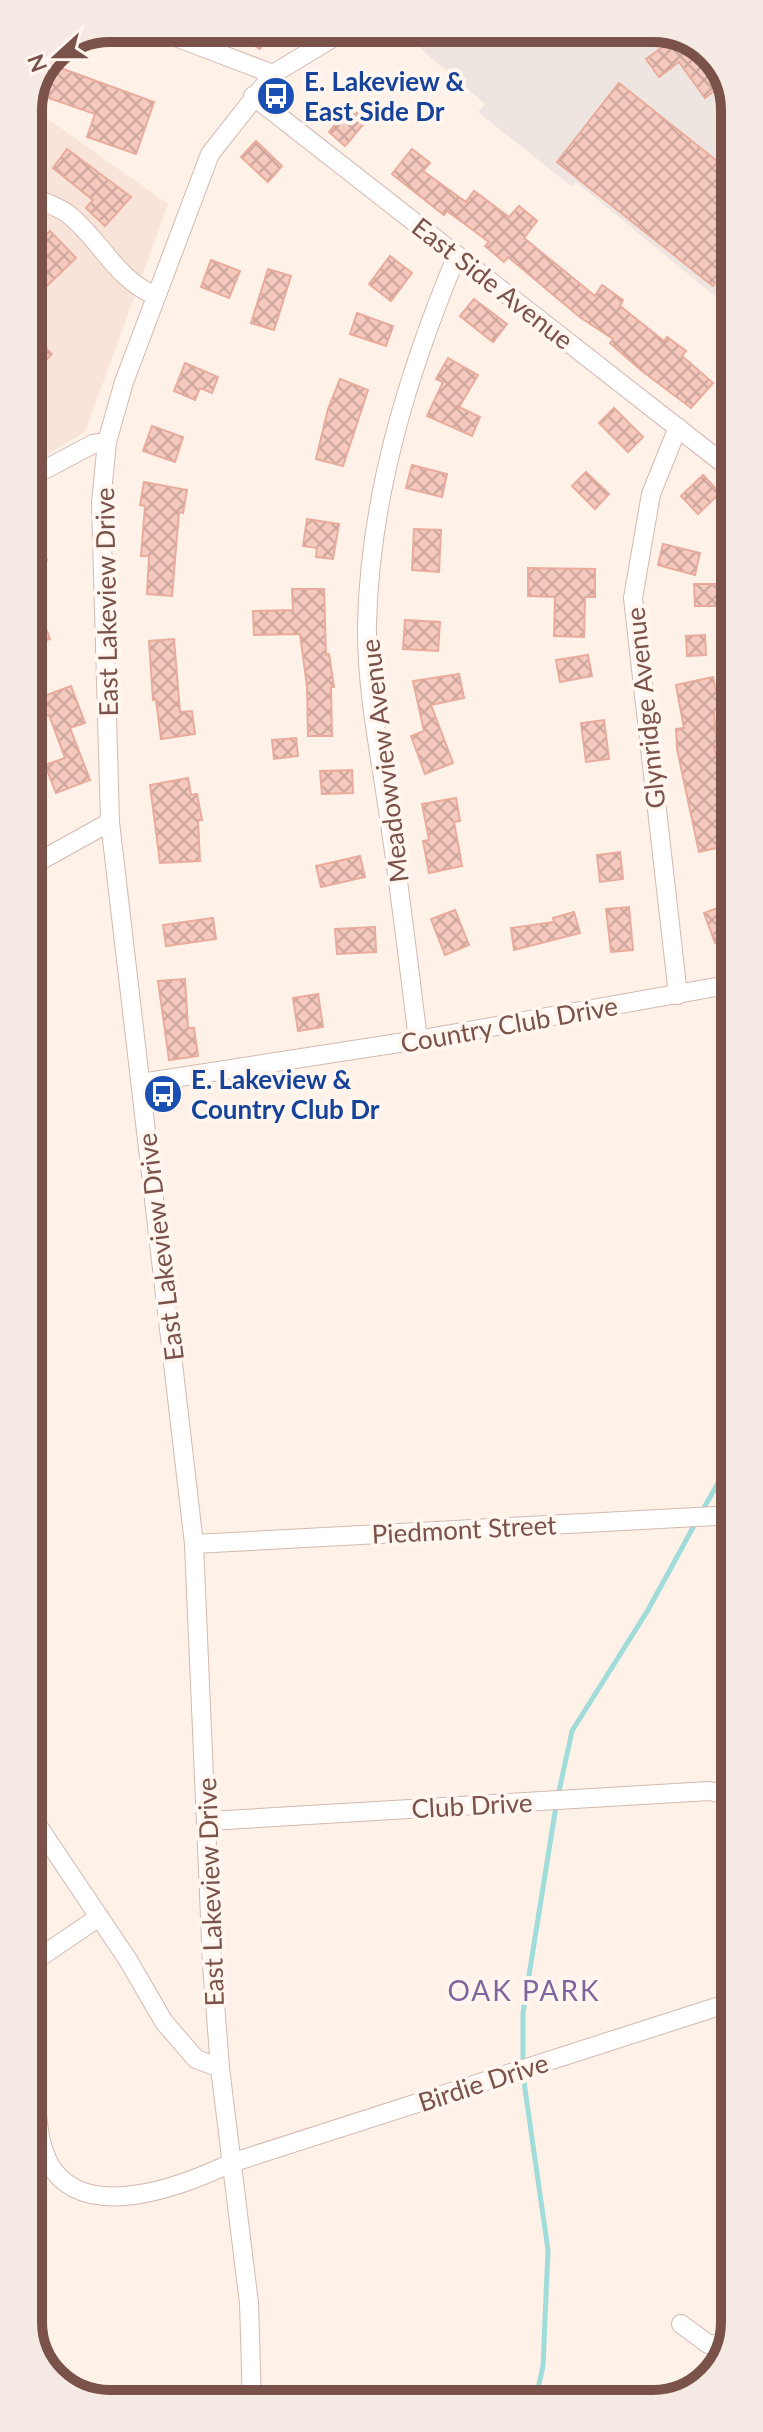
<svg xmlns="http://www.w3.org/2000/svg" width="763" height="2432" viewBox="0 0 763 2432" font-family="Lato,sans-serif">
	<defs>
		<pattern id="building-cross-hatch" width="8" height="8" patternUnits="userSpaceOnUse" patternTransform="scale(2)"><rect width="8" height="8" fill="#f5c9bd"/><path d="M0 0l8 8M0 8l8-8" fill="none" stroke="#cba69c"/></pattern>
	</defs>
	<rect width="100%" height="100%" fill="#fef1e8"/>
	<polygon fill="#f8e4d8" points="28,105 168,204 85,432 29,465"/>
	<polygon fill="#eee5e1" points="410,28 659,28 707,48 732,89 733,311 576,182 571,186 478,112 485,104 421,49"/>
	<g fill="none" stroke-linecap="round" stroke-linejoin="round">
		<g stroke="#a0dcda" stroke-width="5">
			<polyline points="701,1513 734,1455"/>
			<polyline points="558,1796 572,1731 648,1610 696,1522"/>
			<polyline points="523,2065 523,2013 556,1806"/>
			<polyline points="523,2075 548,2250 543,2366 535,2402"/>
		</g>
	</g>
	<g fill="url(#building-cross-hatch)" stroke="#e9ac9c" stroke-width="2">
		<polygon points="225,28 272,28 260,49"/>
		<polygon points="651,28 707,48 727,81 705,98 679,62 659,77 646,59 664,46"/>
		<polygon points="47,63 154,102 136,154 87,137 95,114 34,93"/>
		<polygon points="619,83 732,173 733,261 713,286 557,162"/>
		<polygon points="350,107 366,121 345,146 329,132"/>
		<polygon points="256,141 282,166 268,182 241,157"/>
		<polygon points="67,149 131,197 105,226 86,208 93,200 53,168"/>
		<polygon points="412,149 430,163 423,171 466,202 474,191 509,217 519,206 537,221 524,238 595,296 602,285 623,300 620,306 664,341 667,337 686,351 682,356 713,383 691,408 642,371 610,343 613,339 581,318 508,257 504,262 485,246 489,242 447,211 444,215 392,174"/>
		<polygon points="50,231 76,258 28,304 28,253"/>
		<polygon points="390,256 412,273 391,301 369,284"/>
		<polygon points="211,260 240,271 229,298 201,287"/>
		<polygon points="268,269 291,276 274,330 251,323"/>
		<polygon points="474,299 507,324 493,342 460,316"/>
		<polygon points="357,313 393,326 386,346 350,334"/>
		<polygon points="28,331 52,354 37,369 28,360"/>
		<polygon points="448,358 478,375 459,407 480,417 472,436 427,416 443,382 436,379"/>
		<polygon points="185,363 218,377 212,393 200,388 195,400 174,391"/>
		<polygon points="340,379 368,390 343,466 316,459 328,409"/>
		<polygon points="614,408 643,437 628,452 599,423"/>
		<polygon points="152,426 183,437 175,462 143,451"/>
		<polygon points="412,465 447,474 442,497 406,488"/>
		<polygon points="586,472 609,494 595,509 572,486"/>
		<polygon points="703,475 720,493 698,514 681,496"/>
		<polygon points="144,482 187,490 183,513 179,512 172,596 147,594 149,556 141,556 145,506 140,505"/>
		<polygon points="29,517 47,560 29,568"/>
		<polygon points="307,519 339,524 333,559 316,557 317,548 303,546"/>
		<polygon points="414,529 441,530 439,572 412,570"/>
		<polygon points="663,544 700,553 695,575 658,565"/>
		<polygon points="528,568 595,569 595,597 585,597 584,637 554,636 555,597 528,596"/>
		<polygon points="694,584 733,584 733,606 695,606"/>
		<polygon points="292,589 324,589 326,655 329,654 334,687 331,687 332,736 308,736 307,686 300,634 254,635 253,611 293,610"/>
		<polygon points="42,618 50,639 29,647 29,623"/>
		<polygon points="405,620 440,622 438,651 403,649"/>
		<polygon points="705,635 706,655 687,656 686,636"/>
		<polygon points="174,639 180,712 192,711 195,734 161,739 156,700 153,700 149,641"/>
		<polygon points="588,655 592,676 560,682 556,660"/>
		<polygon points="459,674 464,698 431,705 453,763 425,774 411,736 424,731 413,681"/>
		<polygon points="713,677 720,709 714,711 717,748 714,748 732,811 717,815 725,846 699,852 677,749 676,729 684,728 676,685"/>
		<polygon points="71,686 85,723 70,728 90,780 56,793 45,765 65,758 49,715 40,718 33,700"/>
		<polygon points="604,720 609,759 586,762 581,723"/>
		<polygon points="296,738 298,756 274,759 272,740"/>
		<polygon points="352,770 353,793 322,794 320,771"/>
		<polygon points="188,778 191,795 197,794 202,820 198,820 200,861 160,863 150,785"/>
		<polygon points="456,798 460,821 454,822 462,866 429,873 423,841 429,840 422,804"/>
		<polygon points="620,852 623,879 600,882 597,855"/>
		<polygon points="360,856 365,877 321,887 316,866"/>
		<polygon points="733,902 733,936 715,943 704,913"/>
		<polygon points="629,907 633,950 611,952 606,909"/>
		<polygon points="455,910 469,945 445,955 431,919"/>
		<polygon points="574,912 580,933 514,950 511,928 554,922 553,918"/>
		<polygon points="213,918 216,939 166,946 163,925"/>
		<polygon points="375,927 376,952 337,954 335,929"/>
		<polygon points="185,979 188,1028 194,1028 198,1056 169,1060 158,981"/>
		<polygon points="318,994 323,1027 298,1031 293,998"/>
	</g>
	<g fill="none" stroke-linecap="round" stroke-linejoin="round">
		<defs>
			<g id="minor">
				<polyline points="152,28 273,74"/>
				<polyline points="253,96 733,471"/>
				<path d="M28 195C41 201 57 206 68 214 101 240 116 280 156 296"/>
				<polyline points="678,427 651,494 633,598 678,995"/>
				<polyline points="29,447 43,470"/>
				<polyline points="29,478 93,444 107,442"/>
				<polyline points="29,867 110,822"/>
				<path d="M418 1040C409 966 400 891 389 817 380 754 366 688 367 624 370 496 408 372 457 255"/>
				<polyline points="141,1083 418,1040 733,984"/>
				<polyline points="194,1544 734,1515"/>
				<polyline points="30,1814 128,1960 164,2022 196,2059 220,2068"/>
				<polyline points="209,1821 709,1791 734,1796"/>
				<polyline points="30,1964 99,1917"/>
				<path d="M30 2062C39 2096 33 2134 50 2165 85 2224 183 2186 231 2163L735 2001"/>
				<polyline points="681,2324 708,2344 727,2345"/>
				<polyline points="252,2403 249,2303 220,2068 212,1964 194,1544 110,822 101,503 107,442 124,382 210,154 273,74 349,28"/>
			</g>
		</defs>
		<use href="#minor" stroke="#d4b9af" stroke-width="20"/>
		<use href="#minor" stroke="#fff" stroke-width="18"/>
	</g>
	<defs>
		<symbol id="bus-disc" viewBox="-11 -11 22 22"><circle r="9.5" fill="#1a4fb4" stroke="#fff6f0"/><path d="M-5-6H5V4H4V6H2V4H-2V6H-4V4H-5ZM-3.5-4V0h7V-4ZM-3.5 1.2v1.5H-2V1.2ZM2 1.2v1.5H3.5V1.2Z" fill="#fff"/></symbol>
	</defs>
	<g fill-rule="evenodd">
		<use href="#bus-disc" x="254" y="74" width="44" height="44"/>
		<use href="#bus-disc" x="141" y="1072" width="44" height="44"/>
	</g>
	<g text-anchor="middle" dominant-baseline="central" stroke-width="8" stroke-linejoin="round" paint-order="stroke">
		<g font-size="26" font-weight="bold" fill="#164399" stroke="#fff6f0" text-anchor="start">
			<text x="304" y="81">E. Lakeview &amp;<tspan x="304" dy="30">East Side Dr</tspan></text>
			<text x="191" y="1079">E. Lakeview &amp;<tspan x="191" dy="30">Country Club Dr</tspan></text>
		</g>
		<g font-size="26" fill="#7a5249" stroke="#fff6f0">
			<text transform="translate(493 283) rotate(38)">East Side Avenue</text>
			<text transform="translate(106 602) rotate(-91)">East Lakeview Drive</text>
			<text transform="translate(645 708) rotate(-96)">Glynridge Avenue</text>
			<text transform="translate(384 761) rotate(-97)">Meadowview Avenue</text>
			<text transform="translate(509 1024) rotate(-10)">Country Club Drive</text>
			<text transform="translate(160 1247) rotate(-97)">East Lakeview Drive</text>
			<text transform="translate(464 1529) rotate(-3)">Piedmont Street</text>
			<text transform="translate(472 1805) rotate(-3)">Club Drive</text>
			<text transform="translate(210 1892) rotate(-92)">East Lakeview Drive</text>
			<text transform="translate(483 2082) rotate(-18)">Birdie Drive</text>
		</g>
		<g font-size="28" letter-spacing="2" fill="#80659d" stroke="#fff6f0">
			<text x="524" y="1990">OAK PARK</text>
		</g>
	</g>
	<path d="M0 0H763V2432H0ZM110 42H653A68 68 0 0 1 721 110V2322A68 68 0 0 1 653 2390H110A68 68 0 0 1 42 2322V110A68 68 0 0 1 110 42Z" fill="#f4e9e3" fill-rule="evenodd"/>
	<path fill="none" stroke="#7a5249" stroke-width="10" d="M110 42H653A68 68 0 0 1 721 110V2322A68 68 0 0 1 653 2390H110A68 68 0 0 1 42 2322V110A68 68 0 0 1 110 42Z"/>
	<g transform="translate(56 56) rotate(249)" stroke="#fff6f0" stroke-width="6" paint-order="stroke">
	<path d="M0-6L14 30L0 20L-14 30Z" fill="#7a5249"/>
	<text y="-12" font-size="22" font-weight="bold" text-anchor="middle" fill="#7a5249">N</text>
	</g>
</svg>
